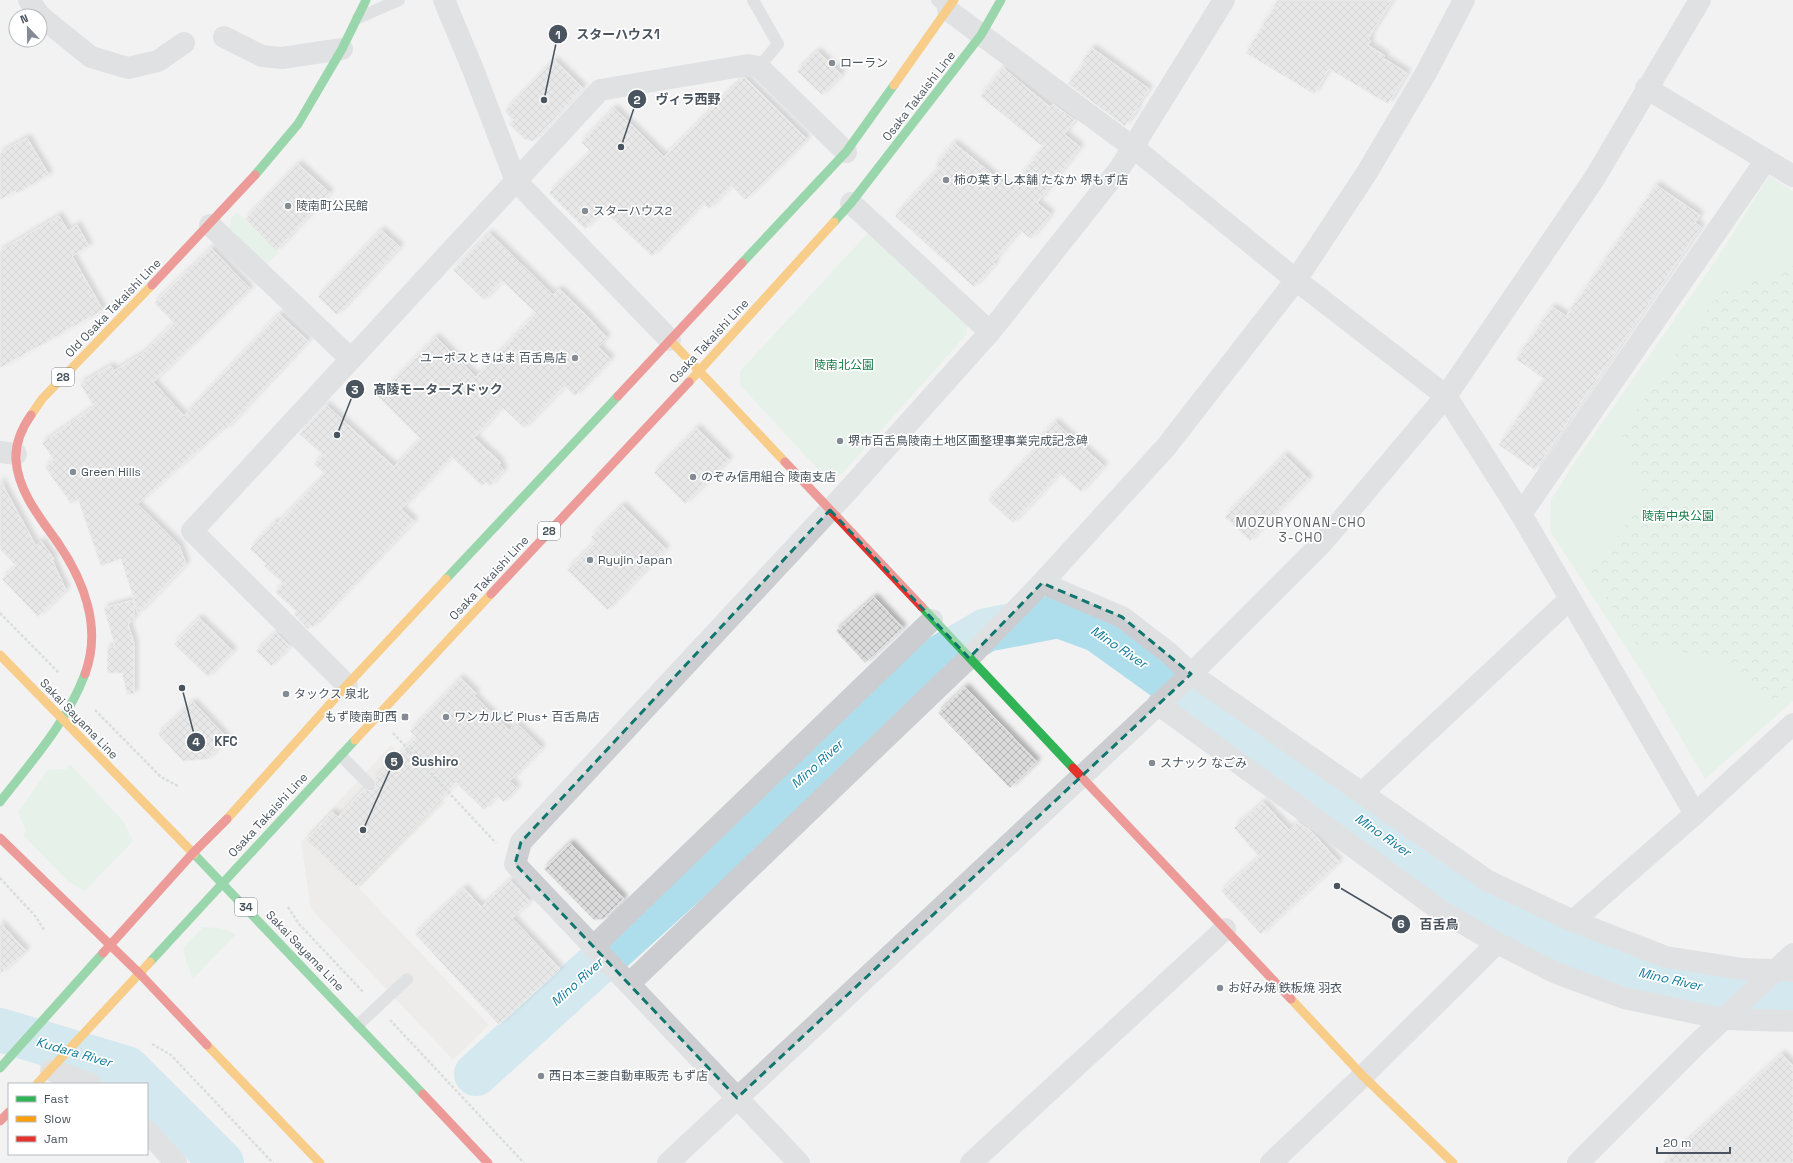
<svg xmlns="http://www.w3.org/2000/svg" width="1793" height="1163" viewBox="0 0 1793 1163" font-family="'Space Grotesk','Noto Sans JP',sans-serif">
	<defs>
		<pattern id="forest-crowns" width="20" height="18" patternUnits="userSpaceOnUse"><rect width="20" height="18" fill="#d8f0e1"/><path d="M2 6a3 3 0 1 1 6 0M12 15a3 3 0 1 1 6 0" fill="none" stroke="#bbd0c3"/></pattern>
		<pattern id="building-cross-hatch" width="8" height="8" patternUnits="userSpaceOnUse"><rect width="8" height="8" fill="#dbdbdc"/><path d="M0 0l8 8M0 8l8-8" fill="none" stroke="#b4b4b6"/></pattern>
		<filter id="shadow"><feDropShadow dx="3.5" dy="-3.5" stdDeviation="2" flood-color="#0004"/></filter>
	</defs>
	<rect width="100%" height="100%" fill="#f2f2f2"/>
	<polygon fill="#e6e5e0" points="391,745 445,803 359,888 489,1025 453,1060 311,909 301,842"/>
	<g fill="#d8f0e1">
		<polygon points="1769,176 1793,191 1793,701 1705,779 1647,680 1550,531 1551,500 1577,459 1714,263"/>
		<polygon points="237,212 279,253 266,265 230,228 231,219"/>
		<polygon points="868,233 967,323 967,334 842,474 825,477 740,385 740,371"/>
		<polygon points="70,764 123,821 133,841 85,891 68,881 23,835 26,831 18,812 48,770 66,769"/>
		<polygon points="203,927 220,928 236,934 193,979 187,964 183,948"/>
	</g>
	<polygon fill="url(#forest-crowns)" points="1793,266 1793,683 1770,704 1728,659 1636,645 1590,572 1645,500 1621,432 1719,293"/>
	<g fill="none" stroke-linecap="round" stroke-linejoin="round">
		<g stroke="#aedeec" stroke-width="44">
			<polyline points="0,1030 127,1068 143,1084"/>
			<polyline points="476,1074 928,664 986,630 1059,616 1097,630 1409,854 1518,922 1570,946 1637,972 1709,988 1793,998"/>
			<polyline points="147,1088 222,1163"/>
		</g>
	</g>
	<g fill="url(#building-cross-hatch)" stroke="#e3e4e5" filter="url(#shadow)">
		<polygon points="1278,0 1392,0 1368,39 1371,41 1368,45 1385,56 1383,58 1407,73 1388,104 1329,69 1314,94 1246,53"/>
		<polygon points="1092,48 1149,89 1136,107 1138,108 1125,126 1068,84 1082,66 1080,65"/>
		<polygon points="817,51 842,75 822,95 797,71"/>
		<polygon points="554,60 583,88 533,141 524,139 509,124 513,120 505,111"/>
		<polygon points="1003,68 1050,107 1053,104 1075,120 1064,134 1080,147 1037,203 1051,214 1031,239 1020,230 993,262 995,264 974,287 895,216 939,168 935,165 954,143 1009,188 1013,183 1014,184 1043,147 980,96"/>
		<polygon points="745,78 807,139 745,200 731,186 709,209 703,203 652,256 603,210 585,229 549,193 591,152 581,142 614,108 664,157 741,79"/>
		<polygon points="27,138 49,175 17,193 15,191 0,200 0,153"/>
		<polygon points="298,164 330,193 276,251 245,219"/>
		<polygon points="1656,185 1700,215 1695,223 1701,227 1535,470 1499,445 1544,379 1516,359 1552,307 1566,316"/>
		<polygon points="59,216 68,231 77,225 89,246 72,256 103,310 0,368 0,251"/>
		<polygon points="381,230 400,247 337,315 318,297"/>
		<polygon points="489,233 553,295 559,289 585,314 607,338 598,347 611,359 575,396 565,386 524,428 502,407 474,438 501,463 499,465 504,470 490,486 486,482 482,486 452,457 401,509 414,521 313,627 311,625 308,629 294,614 296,611 275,592 283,583 264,566 266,564 250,549 275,522 277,524 325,474 314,464 323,455 299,434 326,405 394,467 420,439 378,397 436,337 476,377 536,313 502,281 484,300 453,270"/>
		<polygon points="211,248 250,289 153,382 184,416 279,314 308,341 225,430 223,428 137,504 179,545 186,564 138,614 134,601 134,619 128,624 134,643 134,694 127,694 122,673 107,673 108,647 115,647 104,608 134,600 121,559 101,566 78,499 71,504 45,467 54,460 42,443 94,407 80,384 111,366 114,371 142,354 174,323 154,303"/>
		<polygon points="1055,422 1104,466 1081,492 1060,473 1013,523 988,500 1035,450 1032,447"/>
		<polygon points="697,428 729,460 685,504 654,473"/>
		<polygon points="1284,455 1309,479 1250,541 1225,517"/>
		<polygon points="0,480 36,546 41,541 54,559 52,560 66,590 38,617 2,579 16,566 0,549"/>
		<polygon points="622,505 666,549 607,610 567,570 595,542 591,537"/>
		<polygon points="874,597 903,628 865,663 836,631"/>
		<polygon points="199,618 233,651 208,677 174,644"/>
		<polygon points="276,632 290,646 271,666 256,651"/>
		<polygon points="460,678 476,693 474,696 509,730 516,723 542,748 510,781 517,788 503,802 497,796 484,810 456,783 356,887 306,840 332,812 338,817 364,789 371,791 375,789 376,782 374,779 416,737 410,731"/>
		<polygon points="965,687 1037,762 1010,788 938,713"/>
		<polygon points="193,702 227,738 208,759 183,761 158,734"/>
		<polygon points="1263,802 1289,830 1298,822 1311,831 1339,862 1261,934 1221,891 1259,857 1234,828"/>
		<polygon points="570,843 624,899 604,919 594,920 544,869"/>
		<polygon points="510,880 530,902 512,918 560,969 499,1025 415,934 464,888 481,907"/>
		<polygon points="0,923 26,951 0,974"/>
		<polygon points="1782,1054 1793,1066 1793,1163 1663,1163"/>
	</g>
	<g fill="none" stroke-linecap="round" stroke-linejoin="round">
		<g stroke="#bac5c2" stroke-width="2.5" stroke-dasharray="3 2" stroke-linecap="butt">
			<polyline points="0,613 59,673"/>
			<polyline points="95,710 161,777 178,786"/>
			<polyline points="393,733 496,843"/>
			<polyline points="0,878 36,917 44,930"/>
			<polyline points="288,907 299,924 364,993"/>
			<polyline points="390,1020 524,1163"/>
			<polyline points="152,1044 171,1055 273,1163"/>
		</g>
		<g stroke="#cbcdd0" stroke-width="12">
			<polyline points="753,0 778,44 759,67"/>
			<polyline points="937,0 948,10"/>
			<polyline points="358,18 399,0"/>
			<polyline points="341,756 369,784"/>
			<polyline points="358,1025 407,979"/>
		</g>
		<g stroke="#cbcdd0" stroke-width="22">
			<polyline points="29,0 40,16"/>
			<polyline points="444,0 472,67 516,181 670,340"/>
			<polyline points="948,10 1134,148 1296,280 1446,396 1521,514 1695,814"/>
			<polyline points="40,16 91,57 128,68 158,61 184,43"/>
			<polyline points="224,37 262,56 282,58 342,49"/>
			<polyline points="1646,88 1793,176"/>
			<polyline points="851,203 990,332"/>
			<polyline points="210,225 351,359"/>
			<polyline points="0,452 16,454"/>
			<polyline points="1521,514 1766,160"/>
			<polyline points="1042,583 1122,617 1169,653 1191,674 1488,881 1573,921 1666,957 1743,969 1793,971"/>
			<polyline points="347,685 192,531 600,90 748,65 759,67 846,152"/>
			<polyline points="1158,704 1441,911 1497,943 1556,973 1624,998 1724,1019 1793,1021"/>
			<polyline points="1362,793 1570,599"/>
			<polyline points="1573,921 1695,814 1793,724"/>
			<polyline points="593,947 932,620"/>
			<polyline points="629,984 969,658 1042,583 1166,447 1296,280 1366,174 1426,73 1464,0"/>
			<polyline points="51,1070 91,1084"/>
			<polyline points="147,1131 176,1163"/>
			<polyline points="668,1163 1191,674 1323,542 1446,396 1594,179 1700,0"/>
			<polyline points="799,1163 515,864 521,842 843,496 990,332 1120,168 1224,0"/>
			<polyline points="971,1163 1225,929"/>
			<polyline points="1271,1163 1363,1076 1497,943"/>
			<polyline points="1578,1163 1699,1042 1793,954"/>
		</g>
		<g stroke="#30b455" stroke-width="9">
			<polyline points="255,175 298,124 342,49 366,0"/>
			<polyline points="834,222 851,203 981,35 1001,0"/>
			<polyline points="742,263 846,152 894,85"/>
			<polyline points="446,579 618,396"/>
			<polyline points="922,607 1073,768"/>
			<path d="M0 802C31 762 67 722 85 674"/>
			<polyline points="194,854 423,1094"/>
			<polyline points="150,962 355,740"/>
			<polyline points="0,1068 103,953"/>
		</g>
		<g stroke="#ff9f0a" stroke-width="9">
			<polyline points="894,85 954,0"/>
			<polyline points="670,340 785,462"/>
			<polyline points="689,382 834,222"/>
			<polyline points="31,415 42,399 152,285"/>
			<polyline points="0,655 194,854"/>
			<polyline points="355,740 491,594"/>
			<polyline points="227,819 347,685 446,579"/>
			<polyline points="1291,999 1363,1076 1453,1163"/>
			<polyline points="207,1045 320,1163"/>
			<polyline points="37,1084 150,962"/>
		</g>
		<g stroke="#e5322d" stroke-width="9">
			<polyline points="152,285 255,175"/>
			<polyline points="618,396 742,263"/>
			<path d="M31 415C22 428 15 443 16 460 18 491 40 518 58 543 84 581 102 628 85 674"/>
			<polyline points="785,462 922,607"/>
			<polyline points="491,594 689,382"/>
			<polyline points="1073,768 1291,999"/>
			<polyline points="0,838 140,974 207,1045"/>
			<polyline points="103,953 193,853 227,819"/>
			<polyline points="423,1094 488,1163"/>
			<polyline points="0,1121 9,1112"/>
		</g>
	</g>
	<path d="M0 0H1793V1163H0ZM830 510 969 658 1042 583 1122 617 1191 674 737 1098 515 864 521 842Z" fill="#f2f2f2" fill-opacity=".55" fill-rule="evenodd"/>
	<path fill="none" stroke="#0f766e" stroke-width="3" stroke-dasharray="8 5" stroke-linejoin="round" d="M830 510 969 658 1042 583 1122 617 1191 674 737 1098 515 864 521 842Z"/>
	<g fill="#848b92" stroke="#fff" stroke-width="1.5">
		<circle cx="832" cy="63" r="4"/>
		<circle cx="946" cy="180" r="4"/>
		<circle cx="288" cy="206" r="4"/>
		<circle cx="585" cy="211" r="4"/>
		<circle cx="575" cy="358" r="4"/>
		<circle cx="840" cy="441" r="4"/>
		<circle cx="73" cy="472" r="4"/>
		<circle cx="693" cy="477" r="4"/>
		<circle cx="590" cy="560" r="4"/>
		<circle cx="286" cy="694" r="4"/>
		<rect x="401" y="713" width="8" height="8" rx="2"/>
		<circle cx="446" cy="717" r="4"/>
		<circle cx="1152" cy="763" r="4"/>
		<circle cx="1220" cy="988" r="4"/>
		<circle cx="541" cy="1076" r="4"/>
	</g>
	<g text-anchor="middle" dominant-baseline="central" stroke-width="3.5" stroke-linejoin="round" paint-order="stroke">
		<g fill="#fff" stroke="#80878e" stroke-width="1">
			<rect x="52" y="368" width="22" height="18" rx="3"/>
			<rect x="538" y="522" width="22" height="18" rx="3"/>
			<rect x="235" y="898" width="22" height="18" rx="3"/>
		</g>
		<g font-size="11" font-weight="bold" fill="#49545e">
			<text x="63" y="377">28</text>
			<text x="549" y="531">28</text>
			<text x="246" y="907">34</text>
		</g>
		<g font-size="12" fill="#49545e" stroke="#fff" text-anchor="start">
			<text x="840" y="63">ローラン</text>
			<text x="954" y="180">柿の葉すし本舗 たなか 堺もず店</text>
			<text x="296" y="206">陵南町公民館</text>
			<text x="593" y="211">スターハウス2</text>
			<text x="567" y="358" text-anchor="end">ユーポスときはま 百舌鳥店</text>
			<text x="848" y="441">堺市百舌鳥陵南土地区画整理事業完成記念碑</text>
			<text x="81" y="472">Green Hills</text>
			<text x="701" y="477">のぞみ信用組合 陵南支店</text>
			<text x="598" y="560">Ryujin Japan</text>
			<text x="294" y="694">タックス 泉北</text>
			<text x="397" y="717" text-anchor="end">もず陵南町西</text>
			<text x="454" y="717">ワンカルビ Plus+ 百舌鳥店</text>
			<text x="1160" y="763">スナック なごみ</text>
			<text x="1228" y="988">お好み焼 鉄板焼 羽衣</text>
			<text x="549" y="1076">西日本三菱自動車販売 もず店</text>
		</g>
		<g font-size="12" fill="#49545e" stroke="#fff">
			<text transform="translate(919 96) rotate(-52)">Osaka Takaishi Line</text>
			<text transform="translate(113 308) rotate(-46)">Old Osaka Takaishi Line</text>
			<text transform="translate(709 341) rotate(-47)">Osaka Takaishi Line</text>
			<text transform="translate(489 578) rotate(-47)">Osaka Takaishi Line</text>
			<text transform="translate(79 719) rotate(46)">Sakai Sayama Line</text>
			<text transform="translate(268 815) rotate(-47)">Osaka Takaishi Line</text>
			<text transform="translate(305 951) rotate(46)">Sakai Sayama Line</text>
		</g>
		<g font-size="12" fill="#1b7e4d" stroke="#fff">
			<text x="844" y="365">陵南北公園</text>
			<text x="1678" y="516">陵南中央公園</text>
		</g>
		<g font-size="13" letter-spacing="1" fill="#5d6165" stroke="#fff">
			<text x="1301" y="522">MOZURYONAN-CHO<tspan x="1301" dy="15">3-CHO</tspan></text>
		</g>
		<g font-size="13" font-style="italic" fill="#127b99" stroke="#fff">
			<text transform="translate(1119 647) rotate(34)">Mino River</text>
			<text transform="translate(817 764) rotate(-42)">Mino River</text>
			<text transform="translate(1383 835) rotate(35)">Mino River</text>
			<text transform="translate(1670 979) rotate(13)">Mino River</text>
			<text transform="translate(577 982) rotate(-42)">Mino River</text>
			<text transform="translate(74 1052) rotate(16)">Kudara River</text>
		</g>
	</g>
	<path fill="none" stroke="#49545e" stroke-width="1.5" d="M544 100L558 34M621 147L637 99M337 435L355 389M182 688L196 742M363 830L394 761M1337 886L1401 924"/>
	<g fill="#49545e" stroke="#fff" stroke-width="1.5">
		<circle cx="544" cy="100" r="4"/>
		<circle cx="621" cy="147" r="4"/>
		<circle cx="337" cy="435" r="4"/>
		<circle cx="182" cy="688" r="4"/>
		<circle cx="363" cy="830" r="4"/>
		<circle cx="1337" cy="886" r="4"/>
		<circle cx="558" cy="34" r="10"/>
		<circle cx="637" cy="99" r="10"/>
		<circle cx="355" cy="389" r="10"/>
		<circle cx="196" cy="742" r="10"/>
		<circle cx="394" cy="761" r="10"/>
		<circle cx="1401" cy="924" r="10"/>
	</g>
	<g font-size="12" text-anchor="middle" font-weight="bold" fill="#fff">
		<text x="558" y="39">1</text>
		<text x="637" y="104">2</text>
		<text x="355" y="394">3</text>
		<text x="196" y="746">4</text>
		<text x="394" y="766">5</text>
		<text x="1401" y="928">6</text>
	</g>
	<g font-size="13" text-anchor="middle" font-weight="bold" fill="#49545e" stroke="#fff" stroke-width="3.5" stroke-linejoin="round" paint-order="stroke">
		<text x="618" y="39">スターハウス1</text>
		<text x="688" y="104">ヴィラ西野</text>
		<text x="438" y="394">髙陵モーターズドック</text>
		<text x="226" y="746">KFC</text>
		<text x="435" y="766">Sushiro</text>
		<text x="1439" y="929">百舌鳥</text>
	</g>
	<rect x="8" y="1083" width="140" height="72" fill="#ffffff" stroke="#b6bbbf"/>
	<rect x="16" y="1096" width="20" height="6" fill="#30b455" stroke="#b6bbbf"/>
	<text x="44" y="1103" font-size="12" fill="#49545e">Fast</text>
	<rect x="16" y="1116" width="20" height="6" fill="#ff9f0a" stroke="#b6bbbf"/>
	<text x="44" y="1123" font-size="12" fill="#49545e">Slow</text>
	<rect x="16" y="1136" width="20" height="6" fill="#e5322d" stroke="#b6bbbf"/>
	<text x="44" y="1143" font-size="12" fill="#49545e">Jam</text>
	<g transform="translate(28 28) rotate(338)"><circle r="19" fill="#ffffff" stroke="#b6bbbf"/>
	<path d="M0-3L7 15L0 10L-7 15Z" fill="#848b92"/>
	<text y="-6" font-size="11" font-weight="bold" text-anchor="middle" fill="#49545e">N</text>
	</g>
	<path d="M1657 1147v6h73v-6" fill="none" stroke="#49545e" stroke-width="2"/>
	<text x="1663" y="1147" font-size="12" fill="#49545e" stroke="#ffffff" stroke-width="3" paint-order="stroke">20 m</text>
</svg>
